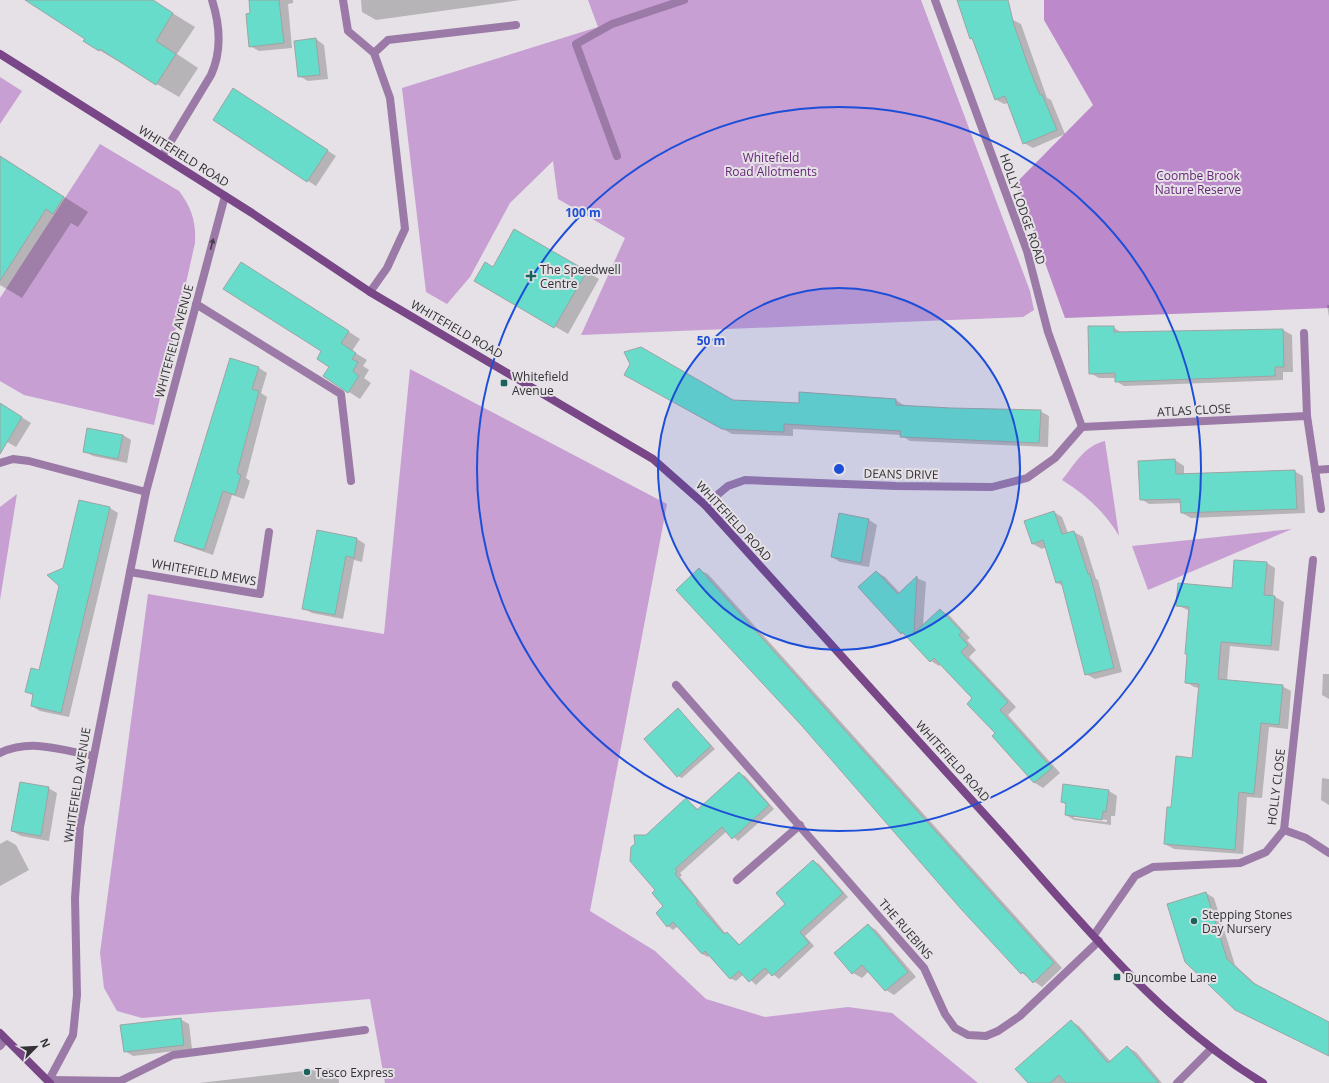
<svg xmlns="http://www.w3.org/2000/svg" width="1329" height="1083" viewBox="0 0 1329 1083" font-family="'Open Sans',sans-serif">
	<rect width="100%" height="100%" fill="#e5e1e6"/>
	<g fill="#c79fd3">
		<polygon points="588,0 921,0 1030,291 1034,310 1023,317 581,335 625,238 558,199 553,161 510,203 470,277 447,304 426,292 402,88 598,27"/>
		<polygon points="0,77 22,91 0,124"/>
		<path d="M100 144 179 191C192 208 196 222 195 243L154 425 24 395 0 381V298Z"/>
		<polygon points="410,369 667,504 590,911 655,951 706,999 765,1017 848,1007 892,1013 978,1083 385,1083 370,999 142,1018 117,1011 104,988 100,953 148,594 384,634"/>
		<path d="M1105 441 1119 536C1105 512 1086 495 1062 480 1075 464 1084 446 1105 441Z"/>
		<polygon points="17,494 0,600 0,507"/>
		<polygon points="1292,529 1148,590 1132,546"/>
	</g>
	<polygon fill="#bc89cb" points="1044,0 1329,0 1329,308 1065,318 1016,183 1093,105 1044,20"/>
	<g fill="#0003" fill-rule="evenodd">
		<polygon points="35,0 143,0 156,3 195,27 177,54 198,68 179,97 99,50"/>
		<polygon points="250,0 293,0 293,3 288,4 292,48 259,51 250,46"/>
		<polygon points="361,0 520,0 376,20 362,12"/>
		<polygon points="969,0 997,0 1011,48 1013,20 1021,24 1047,98 1051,100 1065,134 1033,148 1024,143 1008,103 1004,104 995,99 974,40 971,38"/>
		<polygon points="316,39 324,45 328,79 308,81 299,76"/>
		<polygon points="242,95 336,156 316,186 214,120"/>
		<polygon points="0,156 88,212 78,227 71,223 22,298 0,285"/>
		<polygon points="515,231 599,279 568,334 476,281 493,268"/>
		<polygon points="253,270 360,339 352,351 367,360 363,366 369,370 364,378 371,383 360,399 324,376 330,366 323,351"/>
		<polygon points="1327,305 1329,305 1329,317"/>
		<polygon points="1113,327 1122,333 1283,330 1292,335 1293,372 1283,372 1283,380 1124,386 1116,381 1116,378 1099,378 1090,373"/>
		<polygon points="259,368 267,373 261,393 267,397 246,478 250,481 244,499 232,495 213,555 184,545 175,540"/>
		<polygon points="626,374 733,401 800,404 800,394 896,400 905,406 951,409 1040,411 1049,416 1048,447 910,441 901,435 793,429 793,436 732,434"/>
		<polygon points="0,404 31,423 16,447 0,438"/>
		<polygon points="123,435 131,440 127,463 93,456 84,451"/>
		<polygon points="1175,460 1184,466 1184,474 1294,471 1303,476 1305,513 1191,518 1182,513 1182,503 1149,504 1141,499 1139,462"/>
		<polygon points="110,508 118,513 69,717 40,711 32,706 34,696 27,692 40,671 64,569"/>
		<polygon points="1054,512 1062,517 1068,533 1074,532 1083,537 1096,579 1098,580 1122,672 1095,679 1086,674 1064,586 1057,583 1046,547 1042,549 1033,544"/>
		<polygon points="869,520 877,525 869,567 840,562 832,557"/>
		<polygon points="357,539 365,544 362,562 354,560 343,619 312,613 303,608"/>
		<polygon points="1267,563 1275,568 1273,596 1284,602 1279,651 1230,646 1227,681 1282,686 1291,691 1288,729 1269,727 1262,798 1247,797 1243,854 1174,849 1165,844 1172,809 1193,759 1199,688 1194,687 1186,682 1190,611 1177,605 1233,589"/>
		<polygon points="699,570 708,574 1062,968 1042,987 1022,973 803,726 677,590"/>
		<polygon points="877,572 885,577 900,593 917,578 926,582 923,626 940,610 949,615 970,638 967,640 976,650 969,657 1016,707 1008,715 1060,773 1043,788 1035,783 993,736 997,733 974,698 941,664 939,666 931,661 908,636 902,633 860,588"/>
		<polygon points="1323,674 1329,674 1329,699 1322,695"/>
		<polygon points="678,710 715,749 682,778 678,776"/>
		<polygon points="739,773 745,776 774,809 738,841 727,831 680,873 682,875 680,877 726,934 732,937 740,945 787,904 813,861 819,864 848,897 805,936 814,946 779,979 770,972 756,985 744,974 736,981 730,978 710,955 708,957 702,954 678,926 673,930 668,926 657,913 665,906 656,890 646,836 687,800 698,809"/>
		<polygon points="1322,778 1329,779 1329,805 1321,800"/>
		<polygon points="48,788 57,793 49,841 21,836 12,831"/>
		<path d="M1109 791 1117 796 1115 816H1111V825L1074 820 1066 815 1067 805 1062 802ZM1074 816 1107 820V822L1074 818Z"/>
		<polygon points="7,840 16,845 29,870 0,886 0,844"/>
		<polygon points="1206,893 1214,898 1235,965 1260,988 1329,1023 1329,1055 1236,1009"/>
		<polygon points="868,925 876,930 916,977 894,995 886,990 869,971 862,978 853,973"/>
		<polygon points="180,1019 189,1024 192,1049 133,1056 125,1051"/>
		<polygon points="1071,1021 1079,1026 1111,1062 1127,1047 1136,1052 1162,1083 1029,1083"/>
		<polygon points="329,1068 338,1073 339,1083 199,1083"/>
	</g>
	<g fill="#67dcca" stroke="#9da4a3">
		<polygon points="25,0 153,0 173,13 156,41 176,54 156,85 100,49 99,51 83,41 85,39"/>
		<polygon points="249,0 279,0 284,43 249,47 246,14 250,13"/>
		<polygon points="957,0 1008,0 1014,25 1028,65 1040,95 1042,94 1057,130 1023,144 1005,96 995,100 972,38 970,39"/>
		<polygon points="316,38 320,75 298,77 294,41"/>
		<polygon points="233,88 328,150 307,182 213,120"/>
		<polygon points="0,156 64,197 53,214 46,209 0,281"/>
		<polygon points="514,229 587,271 554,328 474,281 485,262 493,267"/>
		<polygon points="241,262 349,331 341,343 356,353 352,359 358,362 353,371 359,376 348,393 323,376 329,367 317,359 321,351 223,289"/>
		<polygon points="1088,326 1114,326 1114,332 1283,329 1284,367 1275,367 1275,376 1115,382 1115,373 1089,374"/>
		<polygon points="641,347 733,400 799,403 799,392 896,399 896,405 951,408 1041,410 1039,443 900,437 901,431 784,424 784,432 722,429 624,375 630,364 624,352"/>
		<polygon points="230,358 259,367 252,389 259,391 237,473 241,475 235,495 223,491 204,550 174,541"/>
		<polygon points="0,403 22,417 0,454"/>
		<polygon points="87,428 123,435 118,459 83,452"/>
		<polygon points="1175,459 1176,474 1295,470 1297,509 1181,513 1180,499 1140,500 1138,461"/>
		<polygon points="79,500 110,507 61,713 31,706 33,694 25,692 31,668 39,670 59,586 47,575 63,568"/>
		<polygon points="1054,511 1062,534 1074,531 1088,574 1090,574 1114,668 1085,675 1061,581 1056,583 1043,540 1032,544 1024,521"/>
		<polygon points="839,513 869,519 861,563 831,557"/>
		<polygon points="317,530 357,538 354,558 346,556 335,615 302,609"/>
		<polygon points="1234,560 1267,562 1264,595 1275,596 1271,646 1221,642 1218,679 1283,685 1279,725 1261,723 1254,794 1239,792 1235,850 1164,844 1167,807 1171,807 1176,756 1192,758 1199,684 1185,683 1187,654 1185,654 1189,607 1176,606 1178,583 1232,588"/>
		<polygon points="699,568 1054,963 1033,983 1023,972 1021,974 961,909 802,726 676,590"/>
		<polygon points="876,571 898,594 917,576 914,633 940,609 962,632 959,635 968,645 961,652 1008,702 1000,710 1052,768 1034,783 992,736 995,733 967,704 972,698 934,658 930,662 902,632 901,634 858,587"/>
		<polygon points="678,708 711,746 677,777 644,739"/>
		<polygon points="739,772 769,805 732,839 722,827 675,869 677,871 675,874 698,901 696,903 724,934 727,932 739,945 785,904 776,893 813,860 843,893 800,932 809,943 772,976 765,968 749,982 739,971 730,979 705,951 702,954 673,922 667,927 656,913 663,906 652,893 655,890 630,861 631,847 635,844 634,835 646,835 686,798 697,810"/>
		<polygon points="20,782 49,787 41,836 11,831"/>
		<polygon points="1063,784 1109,790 1106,812 1103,811 1102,820 1065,815 1066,803 1061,802"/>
		<polygon points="1206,892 1227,959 1253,983 1329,1022 1329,1056 1235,1010 1185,962 1167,904"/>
		<polygon points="868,924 908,972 885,991 862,965 852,974 834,953"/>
		<polygon points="181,1018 184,1045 124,1052 120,1025"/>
		<polygon points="1071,1020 1108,1063 1127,1046 1159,1083 1066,1083 1059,1075 1050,1083 1028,1083 1015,1069"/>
	</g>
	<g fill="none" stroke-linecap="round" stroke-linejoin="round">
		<g stroke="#9c7aa7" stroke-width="8">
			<polyline points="343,0 348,31 374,53 390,98 405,229 387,268 370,292"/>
			<polyline points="374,53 388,40 516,25"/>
			<polyline points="617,156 576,44 612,24 684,0"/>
			<polyline points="1304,333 1307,416 1321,509"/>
			<polyline points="1315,470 1329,469"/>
			<polyline points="1284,830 1306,838 1329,853"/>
			<polyline points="49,1080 120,1081 173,1055 365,1030"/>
			<polyline points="1177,1083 1211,1049"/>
		</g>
		<g stroke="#9c7aa7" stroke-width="8">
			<polyline points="935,0 1027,251 1048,332 1082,427"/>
			<path d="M162 156 211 75C222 51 220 25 212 0"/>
			<polyline points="196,304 341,394 351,481"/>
			<polyline points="1082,427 1307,416"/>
			<polyline points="0,463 13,459 29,461 146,492"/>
			<polyline points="705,505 728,486 745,480 896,486 992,487 1027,478 1055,458 1082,427"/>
			<polyline points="130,572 260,594 269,532"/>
			<polyline points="676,685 924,968 945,1014 955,1028 968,1035 986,1036 998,1031 1020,1016 1099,941"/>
			<path d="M0 753C30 738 62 750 93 756"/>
			<polyline points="737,880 800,825"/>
			<polyline points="1094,935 1135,876 1153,867 1240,863 1266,852 1284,830 1313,560"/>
			<polyline points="0,1046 5,1040"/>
			<polyline points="49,1080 73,1035 77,995 75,898 80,827 130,572 146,492 225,196"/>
		</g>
		<g stroke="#794788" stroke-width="8">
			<path d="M0 54 252 213 370 292 653 459 705 505C805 616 906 727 1006 838 1085 926 1161 1022 1263 1083"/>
			<polyline points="0,1033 50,1083"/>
		</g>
	</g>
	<defs><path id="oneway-solid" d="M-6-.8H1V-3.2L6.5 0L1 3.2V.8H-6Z"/></defs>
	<use fill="#47404a" href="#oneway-solid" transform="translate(212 244) rotate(-75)"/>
	<circle cx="839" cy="469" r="181" fill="#1d4ed8" fill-opacity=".12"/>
	<g fill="none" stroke="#1d4ed8" stroke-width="2">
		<circle cx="839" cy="469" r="181"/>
		<circle cx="839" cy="469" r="362"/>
	</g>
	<g fill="#19635a" stroke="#e5e1e6" stroke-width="1.5">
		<path d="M529 270h4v4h4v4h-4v4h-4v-4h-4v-4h4z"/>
		<rect x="500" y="379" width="8" height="8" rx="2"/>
		<circle cx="1194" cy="921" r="4"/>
		<rect x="1113" y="973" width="8" height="8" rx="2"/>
		<circle cx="307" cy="1072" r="4"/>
	</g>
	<g text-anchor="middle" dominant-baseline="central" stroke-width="4" stroke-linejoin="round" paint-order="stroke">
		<g font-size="12" fill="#323133" stroke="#e5e1e6">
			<text transform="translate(184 156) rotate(32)">WHITEFIELD ROAD</text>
			<text transform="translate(1023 209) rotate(71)">HOLLY LODGE ROAD</text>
			<text transform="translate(457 329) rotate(30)">WHITEFIELD ROAD</text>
			<text transform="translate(174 341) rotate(-75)">WHITEFIELD AVENUE</text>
			<text transform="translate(1194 410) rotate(-3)">ATLAS CLOSE</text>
			<text transform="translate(901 474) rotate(1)">DEANS DRIVE</text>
			<text transform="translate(734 521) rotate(47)">WHITEFIELD ROAD</text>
			<text transform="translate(204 572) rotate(10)">WHITEFIELD MEWS</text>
			<text transform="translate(953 761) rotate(48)">WHITEFIELD ROAD</text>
			<text transform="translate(77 785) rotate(-81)">WHITEFIELD AVENUE</text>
			<text transform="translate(1276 787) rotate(-83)">HOLLY CLOSE</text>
			<text transform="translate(906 929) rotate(49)">THE RUEBINS</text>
		</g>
		<g font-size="12" fill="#652776" stroke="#e5e1e6">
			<text x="771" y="157">Whitefield<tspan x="771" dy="14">Road Allotments</tspan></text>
			<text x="1198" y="175">Coombe Brook<tspan x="1198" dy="14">Nature Reserve</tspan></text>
		</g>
		<g font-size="12" fill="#323133" stroke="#e5e1e6" text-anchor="start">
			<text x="540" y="269">The Speedwell<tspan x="540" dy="14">Centre</tspan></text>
			<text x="512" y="376">Whitefield<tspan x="512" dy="14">Avenue</tspan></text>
			<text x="1202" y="914">Stepping Stones<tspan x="1202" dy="14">Day Nursery</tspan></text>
			<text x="1125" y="977">Duncombe Lane</text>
			<text x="315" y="1072">Tesco Express</text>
		</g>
	</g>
	<circle cx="839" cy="469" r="6" fill="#1d4ed8" stroke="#e5e1e6" stroke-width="2"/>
	<g font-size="12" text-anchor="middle" font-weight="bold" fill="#1d4ed8" stroke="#e5e1e6" stroke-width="4" stroke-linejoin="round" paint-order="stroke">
		<text x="583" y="217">100 m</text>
		<text x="711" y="345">50 m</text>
	</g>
	<g transform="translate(36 1047) rotate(66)" stroke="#e5e1e6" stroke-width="3" paint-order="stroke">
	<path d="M0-3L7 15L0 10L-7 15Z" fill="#323133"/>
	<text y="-6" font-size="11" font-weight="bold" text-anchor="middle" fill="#323133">N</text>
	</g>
</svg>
